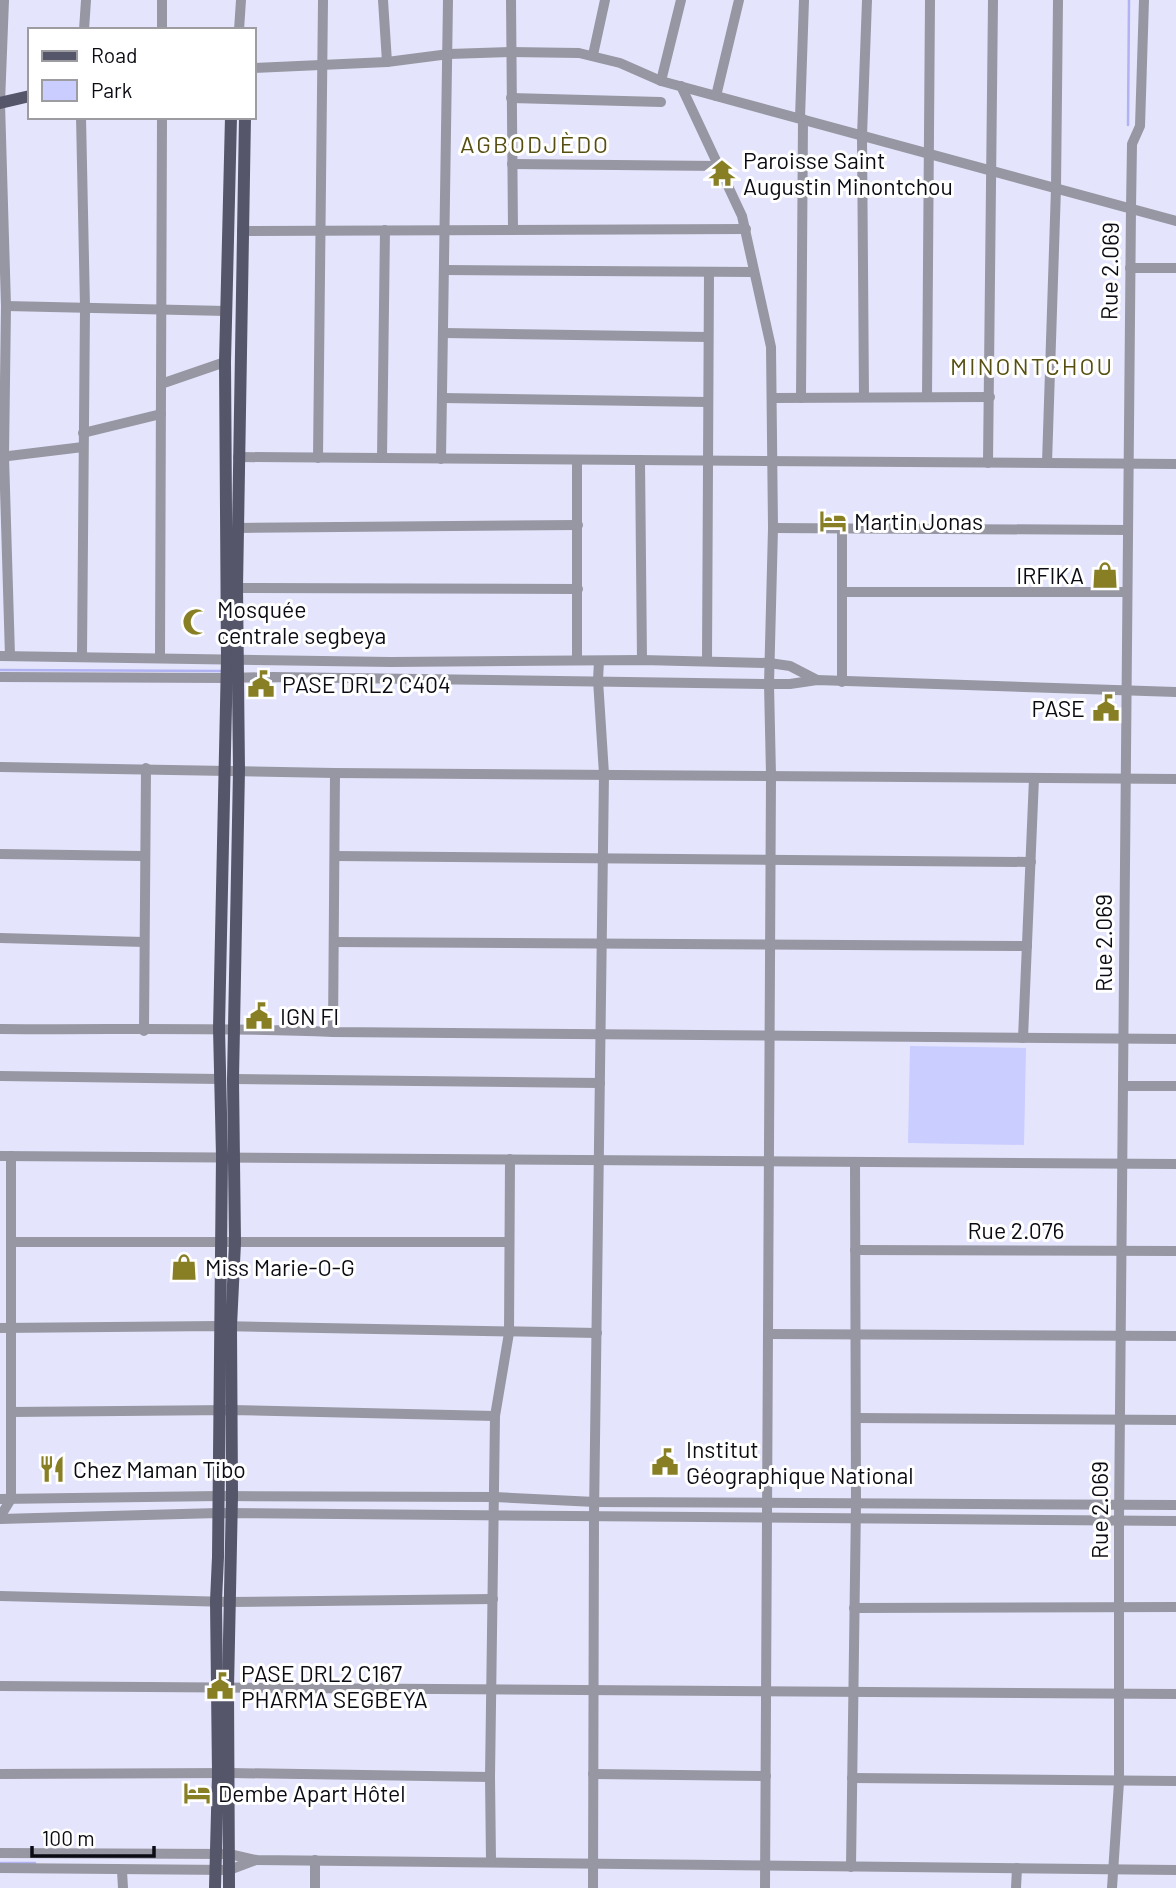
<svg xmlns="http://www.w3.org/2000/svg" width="1176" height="1888" viewBox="0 0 1176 1888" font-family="Barlow,sans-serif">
	<rect width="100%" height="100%" fill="#e4e5fc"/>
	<polygon fill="#cacdff" points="910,1046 1026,1048 1024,1145 908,1143"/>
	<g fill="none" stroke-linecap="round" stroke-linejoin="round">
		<g stroke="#b0b2f3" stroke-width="2.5">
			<polyline points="1128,125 1129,0"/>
			<polyline points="0,670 223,671"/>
			<polyline points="0,1863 35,1863"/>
		</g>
		<g stroke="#9797a3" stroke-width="10">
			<polyline points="4,0 0,103 6,306 4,456 10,656"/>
			<polyline points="162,0 162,30"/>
			<polyline points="383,0 387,62"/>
			<polyline points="511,0 513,230"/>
			<polyline points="84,30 86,0"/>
			<polyline points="239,30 241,0"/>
			<polyline points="593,55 605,0"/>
			<polyline points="254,68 387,62 449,54 510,52 579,53 620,63 661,81 1176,221"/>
			<polyline points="661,81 681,0"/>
			<polyline points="681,86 742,216 771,347 773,528 769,684 771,775 765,1888"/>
			<polyline points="716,96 739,0"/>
			<polyline points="511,98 661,102"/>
			<polyline points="81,117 85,307 82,656"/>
			<polyline points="800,118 804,0"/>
			<polyline points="512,164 719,166"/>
			<polyline points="242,231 746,229"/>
			<polyline points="1130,268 1176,268"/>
			<polyline points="445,270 754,272"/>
			<polyline points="6,306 226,311"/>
			<polyline points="444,333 708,337"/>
			<polyline points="161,384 225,362"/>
			<polyline points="864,397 862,136 867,0"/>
			<polyline points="927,397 930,0"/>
			<polyline points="442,398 708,402"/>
			<polyline points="773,398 990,397"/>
			<polyline points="801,398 803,119"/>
			<polyline points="83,433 161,414"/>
			<polyline points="0,457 83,447"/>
			<polyline points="238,457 1176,464"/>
			<polyline points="318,458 323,0"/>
			<polyline points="382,458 385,230"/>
			<polyline points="441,459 448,0"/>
			<polyline points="577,460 577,660"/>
			<polyline points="640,460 642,660"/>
			<polyline points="988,463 993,0"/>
			<polyline points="1047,463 1056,188 1058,0"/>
			<polyline points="238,528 578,525"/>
			<polyline points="773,528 1128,530"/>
			<polyline points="237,588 578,589"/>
			<polyline points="842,592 1127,592"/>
			<polyline points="0,656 391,662 642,660 769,663 790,666 817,680"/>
			<polyline points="160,657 162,117"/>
			<polyline points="707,661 709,272"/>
			<polyline points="0,677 226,678 273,677 769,684 790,684 817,680 1176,692"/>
			<polyline points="842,682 842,528"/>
			<polyline points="0,767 335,773 1176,779"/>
			<polyline points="0,854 144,856"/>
			<polyline points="335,856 1031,862"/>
			<polyline points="0,938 144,942"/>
			<polyline points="334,942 1027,946"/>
			<path d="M0 1029C111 1030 222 1027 333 1032L1176 1039"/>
			<polyline points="144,1031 146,768"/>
			<polyline points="333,1032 335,773"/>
			<polyline points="1023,1038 1034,778"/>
			<polyline points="0,1076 219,1079"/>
			<polyline points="233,1079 600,1083"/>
			<polyline points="1123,1086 1176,1086"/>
			<polyline points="0,1156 1176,1164"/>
			<polyline points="11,1242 509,1242"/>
			<polyline points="855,1250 1176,1251"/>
			<polyline points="0,1328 219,1326 597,1333"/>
			<polyline points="769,1334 1176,1336"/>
			<polyline points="11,1412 231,1410 495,1416"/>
			<polyline points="856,1418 1176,1420"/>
			<polyline points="0,1499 219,1496 495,1497 595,1502 1176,1505"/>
			<polyline points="0,1517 11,1499 11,1156"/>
			<polyline points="0,1519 218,1513 1176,1521"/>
			<polyline points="0,1596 230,1602 493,1599"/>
			<polyline points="854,1608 1176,1607"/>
			<polyline points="0,1686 1176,1694"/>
			<polyline points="0,1774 230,1773 490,1777"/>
			<polyline points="593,1774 766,1776"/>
			<polyline points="852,1778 1176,1781"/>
			<polyline points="0,1853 229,1854 256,1860 1176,1870"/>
			<polyline points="315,1860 315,1888"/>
			<polyline points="491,1861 490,1777 495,1416 509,1333 510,1159"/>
			<polyline points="851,1867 856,1503 855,1162"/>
			<polyline points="0,1868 229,1870 256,1860"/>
			<polyline points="122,1871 123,1888"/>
			<polyline points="593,1888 594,1515 604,774 598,680 599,661"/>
			<polyline points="1016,1888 1017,1868"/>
			<polyline points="1112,1888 1119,1782 1119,1520 1131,208 1132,144 1140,126 1144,0"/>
		</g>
		<g stroke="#56566a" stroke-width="12">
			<polyline points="0,103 30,96"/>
			<polyline points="215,1888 218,1774 216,1601 218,1557 222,1156 219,1028 227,659 225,362 231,117"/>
			<polyline points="229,1888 228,1688 232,1496 231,1326 235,1243 233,1079 239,770 237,588 245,117"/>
		</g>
	</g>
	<defs>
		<symbol id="temple-bare" viewBox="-9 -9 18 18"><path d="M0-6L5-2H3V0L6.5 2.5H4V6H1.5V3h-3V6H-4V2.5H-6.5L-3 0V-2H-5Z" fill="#887f25" stroke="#fff" stroke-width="2.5" paint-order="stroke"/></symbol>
		<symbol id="hotel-bare" viewBox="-9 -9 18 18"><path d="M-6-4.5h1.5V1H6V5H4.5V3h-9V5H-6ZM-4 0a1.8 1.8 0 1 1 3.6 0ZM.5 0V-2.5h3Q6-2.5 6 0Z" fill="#887f25" stroke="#fff" stroke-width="2.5" paint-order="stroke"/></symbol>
		<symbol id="shop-bare" viewBox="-9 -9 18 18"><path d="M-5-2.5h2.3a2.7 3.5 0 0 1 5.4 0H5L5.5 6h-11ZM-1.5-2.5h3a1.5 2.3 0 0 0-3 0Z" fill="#887f25" stroke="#fff" stroke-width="2.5" paint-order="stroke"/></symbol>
		<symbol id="mosque-bare" viewBox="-9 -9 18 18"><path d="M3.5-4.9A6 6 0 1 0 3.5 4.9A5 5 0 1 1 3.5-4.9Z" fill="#887f25" stroke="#fff" stroke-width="2.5" paint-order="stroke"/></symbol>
		<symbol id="civic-bare" viewBox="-9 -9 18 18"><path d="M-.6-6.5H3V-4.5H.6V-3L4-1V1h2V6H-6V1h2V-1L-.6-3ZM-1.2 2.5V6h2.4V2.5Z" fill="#887f25" stroke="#fff" stroke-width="2.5" paint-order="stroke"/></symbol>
		<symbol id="restaurant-bare" viewBox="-9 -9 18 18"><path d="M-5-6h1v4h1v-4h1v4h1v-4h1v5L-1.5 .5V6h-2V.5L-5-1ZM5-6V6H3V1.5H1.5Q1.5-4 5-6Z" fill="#887f25" stroke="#fff" stroke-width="2.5" paint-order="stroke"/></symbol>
	</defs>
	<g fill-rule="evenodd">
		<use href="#temple-bare" x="703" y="154" width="38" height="38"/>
		<use href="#hotel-bare" x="814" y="502" width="38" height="38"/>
		<use href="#shop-bare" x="1086" y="556" width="38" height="38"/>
		<use href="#mosque-bare" x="177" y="603" width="38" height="38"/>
		<use href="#civic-bare" x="242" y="665" width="38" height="38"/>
		<use href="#civic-bare" x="1087" y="689" width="38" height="38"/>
		<use href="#civic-bare" x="240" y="997" width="38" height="38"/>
		<use href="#shop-bare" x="165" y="1248" width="38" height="38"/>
		<use href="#civic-bare" x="646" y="1443" width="38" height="38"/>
		<use href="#restaurant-bare" x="33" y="1450" width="38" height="38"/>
		<use href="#civic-bare" x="201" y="1667" width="38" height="38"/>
		<use href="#hotel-bare" x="178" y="1774" width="38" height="38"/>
	</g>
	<g text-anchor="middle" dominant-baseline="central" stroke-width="6" stroke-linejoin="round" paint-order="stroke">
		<g font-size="23" fill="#0a0b13" stroke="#fff" text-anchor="start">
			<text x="743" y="160">Paroisse Saint<tspan x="743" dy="26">Augustin Minontchou</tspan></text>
			<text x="854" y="521">Martin Jonas</text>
			<text x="1084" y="575" text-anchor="end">IRFIKA</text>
			<text x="217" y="609">Mosquée<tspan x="217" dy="26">centrale segbeya</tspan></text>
			<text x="282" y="684">PASE DRL2 C404</text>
			<text x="1085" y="708" text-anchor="end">PASE</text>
			<text x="280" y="1016">IGN FI</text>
			<text x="205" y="1267">Miss Marie-O-G</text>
			<text x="686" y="1449">Institut<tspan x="686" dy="26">Géographique National</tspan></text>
			<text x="73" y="1469">Chez Maman Tibo</text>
			<text x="241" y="1673">PASE DRL2 C167<tspan x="241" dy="26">PHARMA SEGBEYA</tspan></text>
			<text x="218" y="1793">Dembe Apart Hôtel</text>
		</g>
		<g font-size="23" fill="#0a0b13" stroke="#fff">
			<text transform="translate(1109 271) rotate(-89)">Rue 2.069</text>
			<text transform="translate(1103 943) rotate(-90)">Rue 2.069</text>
			<text x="1016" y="1230">Rue 2.076</text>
			<text transform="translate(1099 1510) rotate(-90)">Rue 2.069</text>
		</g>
		<g font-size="24" letter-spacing="2" fill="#564f11" stroke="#fff">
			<text x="535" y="143">AGBODJÈDO</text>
			<text x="1032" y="365">MINONTCHOU</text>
		</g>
	</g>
	<rect x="28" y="28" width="228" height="91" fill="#ffffff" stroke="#9d9da1" stroke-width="2"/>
	<rect x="42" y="51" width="35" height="10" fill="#56566a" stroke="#9d9da1" stroke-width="2"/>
	<text x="91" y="63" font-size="21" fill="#0a0b13">Road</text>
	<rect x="42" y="80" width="35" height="21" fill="#cacdff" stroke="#9d9da1" stroke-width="2"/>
	<text x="91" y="98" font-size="21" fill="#0a0b13">Park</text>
	<path d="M32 1846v10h122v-10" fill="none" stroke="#0a0b13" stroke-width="3.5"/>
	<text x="42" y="1846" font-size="21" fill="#0a0b13" stroke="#ffffff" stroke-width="5" paint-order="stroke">100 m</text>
</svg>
